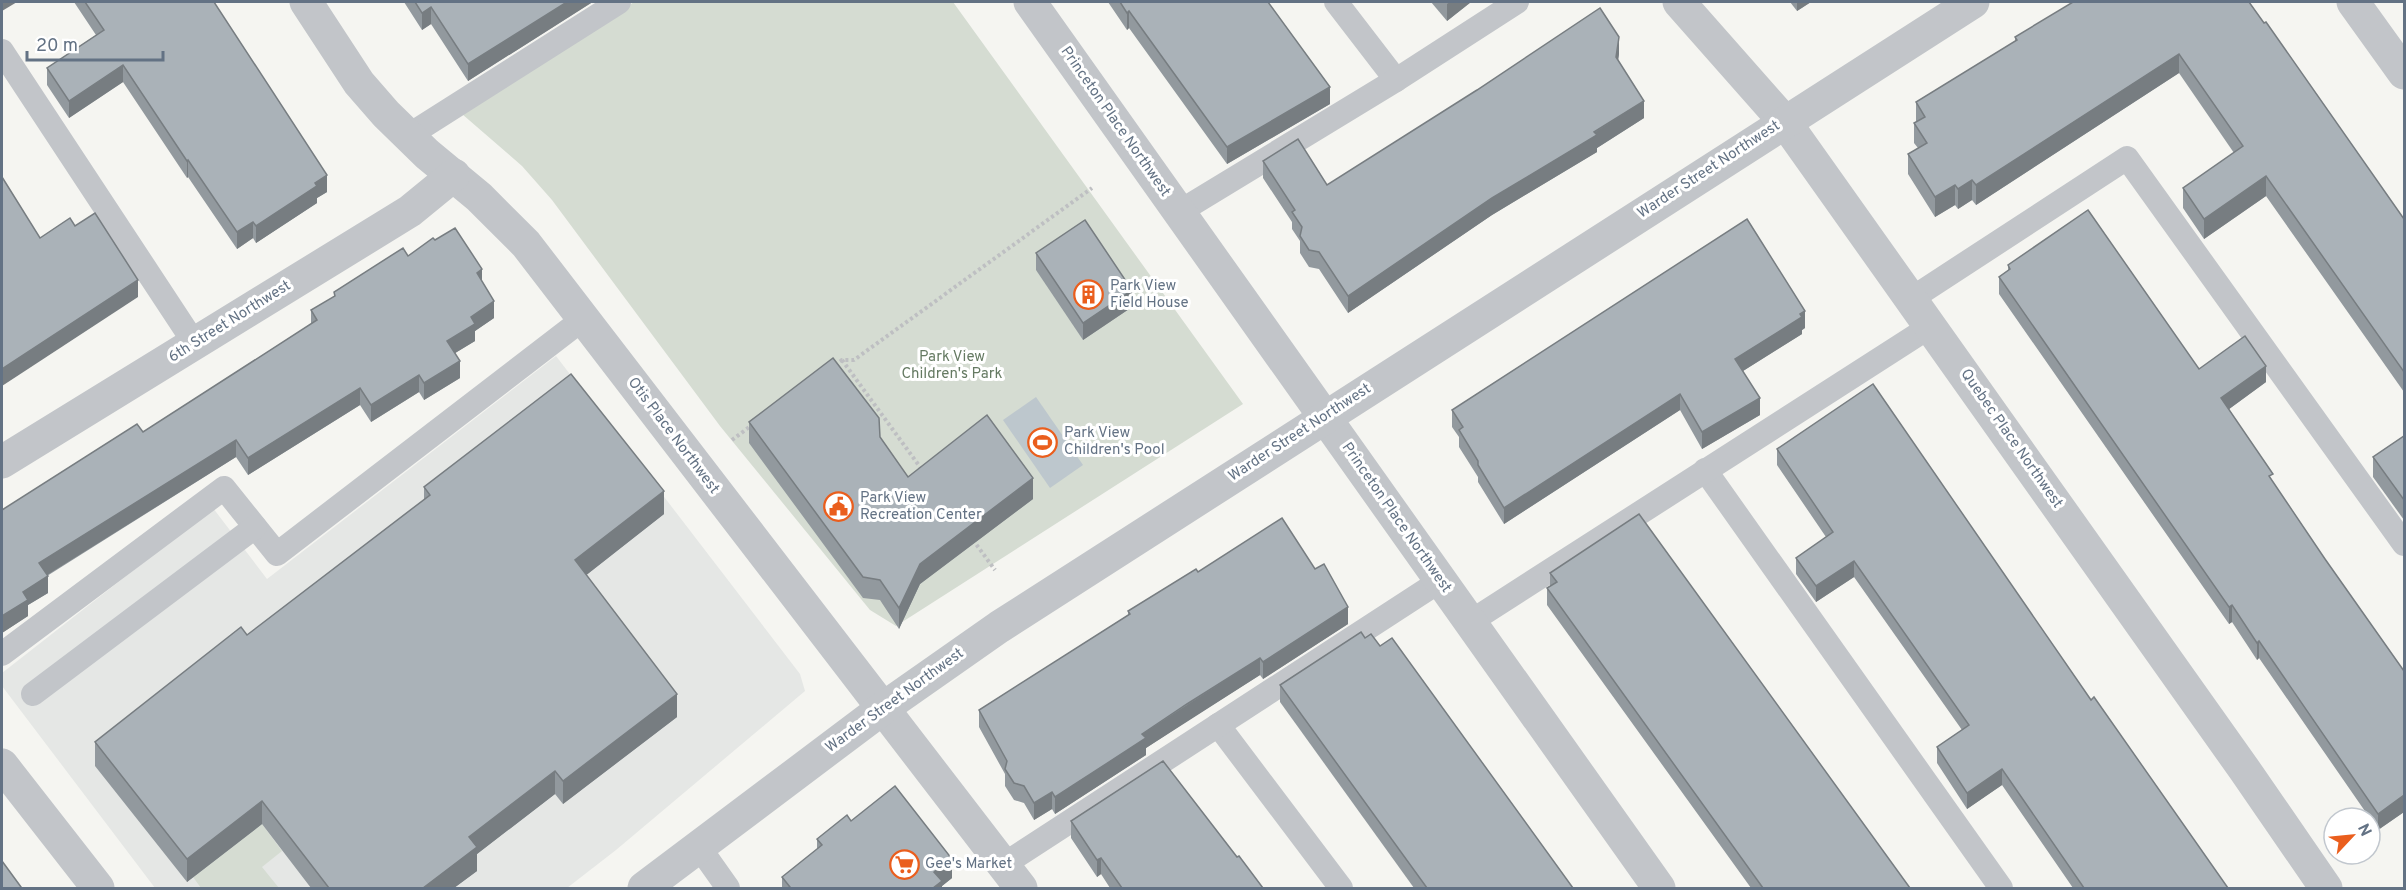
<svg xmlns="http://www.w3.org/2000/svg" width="2406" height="890" viewBox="0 0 2406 890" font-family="Overpass,sans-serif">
	<rect width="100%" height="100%" fill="#f5f5f1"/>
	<polygon fill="#e5e7e5" points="556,356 800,674 805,691 616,850 567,888 155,888 2,686 2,673 213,508 267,579"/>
	<g fill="#d5dcd2">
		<polygon points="634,2 953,2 1243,404 896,626 870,610 720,426 552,200 522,166 462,114"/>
		<polygon points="262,824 282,851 262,867 279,888 201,888 193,877"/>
	</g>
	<polygon fill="#bdc7cd" points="1036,397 1083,465 1050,488 1003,420"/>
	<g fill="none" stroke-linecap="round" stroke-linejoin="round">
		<g stroke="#bebfc2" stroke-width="4" stroke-dasharray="3 3" stroke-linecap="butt">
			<polyline points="842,360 923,471"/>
			<polyline points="835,365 842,360 854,360 1092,188"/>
			<polyline points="732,440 752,425"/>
			<polyline points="973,540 995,570"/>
		</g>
		<g stroke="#c2c5c9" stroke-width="24">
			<polyline points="1336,2 1396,80"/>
			<polyline points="2,51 195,344"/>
			<polyline points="408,136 619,2"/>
			<polyline points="1179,212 1396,80 1517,2"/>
			<polyline points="1911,299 2127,158 2404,544"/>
			<polyline points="1705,470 2001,888"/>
			<polyline points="1470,622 1931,326"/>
			<polyline points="2,654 224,488 277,554 583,319"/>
			<polyline points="33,694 255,527"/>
			<polyline points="1218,725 1341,888"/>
			<polyline points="699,847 728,888"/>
			<polyline points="1003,865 1440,581"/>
		</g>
		<g stroke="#c2c5c9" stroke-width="33">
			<polyline points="306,2 359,83 386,114 427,154 479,197 526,244 1021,888"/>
			<polyline points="1030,2 1659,888"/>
			<polyline points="1679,2 1785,122 2244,769 2326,888"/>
			<polyline points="2,462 410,211 454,175"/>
			<polyline points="2,765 98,888"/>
		</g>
		<g stroke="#c2c5c9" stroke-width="33">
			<polyline points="2353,2 2404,73"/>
			<polyline points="644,888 882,709 999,627 1973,2"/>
		</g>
	</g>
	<g fill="#92999e">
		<polygon points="74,2 214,2 327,192 317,198 317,203 256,243 253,238 237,249 188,177 187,178 123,82 69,118 47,85 47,68 96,35"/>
		<polygon points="404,2 591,2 591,3 468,81 431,24 422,30"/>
		<polygon points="1108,2 1268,2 1330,104 1227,164 1129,28 1127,30"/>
		<polygon points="1431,2 1471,2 1447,21"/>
		<polygon points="1790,2 1811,2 1797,11"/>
		<polygon points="2249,2 2404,219 2404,392 2266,196 2204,239 2183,208 2183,188 2234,153 2179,73 1976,205 1972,200 1958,209 1955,205 1935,217 1908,174 1908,154 1918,148 1914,143 1914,123 1916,122 1916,102 2015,42 2015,37"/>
		<polygon points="1619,54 1618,60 1644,118 1597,148 1597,152 1492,215 1348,313 1319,269 1309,267 1300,253 1300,241 1292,229 1292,222 1263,178 1263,161 1327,185"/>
		<polygon points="435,240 482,283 494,318 475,331 475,341 455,353 460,378 424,400 419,392 371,422 360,405 248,475 236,457 47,576 48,593 28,605 28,616 2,633 2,510 143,432 311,324 311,310 334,297 334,292 408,256"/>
		<polygon points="1036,253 1132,307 1083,340 1036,270"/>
		<polygon points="2008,265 2199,369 2266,382 2229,409 2273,482 2325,559 2404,671 2404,812 2378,830 2259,658 2257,660 2232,622 2229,624 1999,294 1999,277 2008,270"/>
		<polygon points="1805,328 1802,330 1802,334 1743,371 1760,415 1702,449 1680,410 1504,524 1478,482 1478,477 1459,447 1459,437 1452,427 1452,410"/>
		<polygon points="749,422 880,437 908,477 1033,499 920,584 899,629 880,600 863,598 749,443"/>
		<polygon points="2404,436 2404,520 2373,477 2373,457"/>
		<polygon points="1777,449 2091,700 2228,888 2073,888 2002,785 1967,809 1937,763 1937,747 1962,730 1854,577 1816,602 1796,574 1796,558 1826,537 1777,465"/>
		<polygon points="424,487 664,514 586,575 677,717 563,804 555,794 477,854 477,871 454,888 311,888 262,824 187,882 95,766 95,742 247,635 424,500"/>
		<polygon points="1198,572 1348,624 1263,679 1260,675 1187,721 1146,748 1146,755 1055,814 1052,809 1034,820 1024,803 1014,800 1005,786 1005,774 979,727 979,710 1128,615 1128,611"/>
		<polygon points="1550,573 1910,888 1751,888 1547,605 1547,588 1550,586"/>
		<polygon points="1365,638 1380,646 1573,888 1414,888 1280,702 1280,685"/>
		<polygon points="851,821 952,878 942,886 942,888 782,888 782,877 817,850 817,839"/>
		<polygon points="1071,821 1237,857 1263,888 1110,888 1101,874 1097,877 1071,838"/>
	</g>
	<g fill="#777d81">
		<polygon points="2,2 17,2 2,11"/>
		<polygon points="567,2 591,2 591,3 468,81 468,64"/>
		<polygon points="1450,2 1471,2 1447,21 1447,4"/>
		<polygon points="1797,2 1811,2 1797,11"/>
		<polygon points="431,7 431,24 422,30 422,13"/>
		<polygon points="1129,11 1129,28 1127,30 1127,13"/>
		<polygon points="1619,37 1619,54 1616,74 1616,57"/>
		<polygon points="2179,54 2179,73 1976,205 1976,185"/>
		<polygon points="123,65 123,82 69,118 69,101"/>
		<polygon points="1330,87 1330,104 1227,164 1227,147"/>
		<polygon points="1644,101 1644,118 1597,148 1597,152 1492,215 1348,313 1348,296 1492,198"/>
		<polygon points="188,160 188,177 187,178 187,161"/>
		<polygon points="327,175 327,192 317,198 317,203 256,243 256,226 315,183"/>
		<polygon points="2266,176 2266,196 2204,239 2204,219"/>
		<polygon points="1972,180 1972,200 1958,209 1958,189"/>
		<polygon points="1955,185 1955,205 1935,217 1935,197"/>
		<polygon points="253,222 253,238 237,249 237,232"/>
		<polygon points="482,269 482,286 477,273"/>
		<polygon points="138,280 138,297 2,386 2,369"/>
		<polygon points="1132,290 1132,307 1083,340 1083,323"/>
		<polygon points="494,301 494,318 475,331 475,341 447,358 447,341 471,317"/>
		<polygon points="1805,311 1805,328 1802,330 1802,334 1735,376 1735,359"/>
		<polygon points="460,361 460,378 424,400 424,383"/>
		<polygon points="2266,366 2266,382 2221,415 2221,398"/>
		<polygon points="419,375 419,392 371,422 371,405"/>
		<polygon points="360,388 360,405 248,475 248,458"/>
		<polygon points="1680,394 1680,410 1504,524 1504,508"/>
		<polygon points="1760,398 1760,415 1702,449 1702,432"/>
		<polygon points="236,440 236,457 39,580 39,563"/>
		<polygon points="1033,478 1033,499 920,584 899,629 899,608 920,564"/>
		<polygon points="664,491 664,514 575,584 575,560"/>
		<polygon points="1854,561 1854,577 1816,602 1816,586"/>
		<polygon points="48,576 48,593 28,605 28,616 2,633 2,616 23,592"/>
		<polygon points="2232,605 2232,622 2229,624 2229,607"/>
		<polygon points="1348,607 1348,624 1263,679 1263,662"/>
		<polygon points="2259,641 2259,658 2257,660 2257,643"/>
		<polygon points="1260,658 1260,675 1146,748 1146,755 1055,814 1055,797 1142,734"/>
		<polygon points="677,694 677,717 563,804 563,781"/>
		<polygon points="2002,769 2002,785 1967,809 1967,793"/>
		<polygon points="555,771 555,794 477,854 477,871 454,888 423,888 469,837"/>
		<polygon points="1052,792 1052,809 1034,820 1034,803"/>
		<polygon points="2404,795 2404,812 2378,830 2378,814"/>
		<polygon points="262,801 262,824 187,882 187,859"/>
		<polygon points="1101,858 1101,874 1097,877 1097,860"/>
		<polygon points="952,859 952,878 942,886 942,888 933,888 934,872"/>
	</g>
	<g fill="#aab2b8" stroke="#777d81" stroke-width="1.5">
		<polygon points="85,2 214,2 327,175 315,183 317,186 256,226 253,222 237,232 188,160 187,161 123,65 69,101 47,68 104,30"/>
		<polygon points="415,2 567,2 468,64 431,7 422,13"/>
		<polygon points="1120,2 1268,2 1330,87 1227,147 1129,11 1127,13"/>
		<polygon points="2073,2 2249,2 2264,23 2266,22 2404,219 2404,372 2266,176 2204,219 2183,188 2243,146 2179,54 1976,185 1972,180 1958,189 1955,185 1935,197 1908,154 1927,143 1914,123 1925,117 1916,102 2017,40 2015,37"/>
		<polygon points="1600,8 1619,37 1616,57 1644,101 1594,132 1597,135 1492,198 1348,296 1319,252 1309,250 1300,236 1302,227 1292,212 1295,210 1263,161 1298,139 1327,185 1477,90"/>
		<polygon points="2,177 40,238 70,218 75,226 95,213 138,280 2,369"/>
		<polygon points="2088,210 2199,369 2245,336 2266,366 2221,398 2273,474 2269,476 2325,559 2404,671 2404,795 2378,814 2259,641 2257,643 2232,605 2229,607 1999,277 2010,269 2008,265"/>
		<polygon points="1747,219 1805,311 1800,314 1802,317 1735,359 1760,398 1702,432 1680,394 1504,508 1478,465 1478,461 1459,430 1463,427 1452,410"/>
		<polygon points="1085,220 1132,290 1083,323 1036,253"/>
		<polygon points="455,228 482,269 477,273 494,301 471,317 475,324 447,341 460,361 424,383 419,375 371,405 360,388 248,458 236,440 39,563 48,576 23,592 28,600 2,616 2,510 137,424 143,432 317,320 311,310 335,296 334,292 403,248 408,256 433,238 435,240"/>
		<polygon points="833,358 879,418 880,437 908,477 987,415 1033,478 920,564 899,608 880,580 863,577 749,422"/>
		<polygon points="571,374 664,491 575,560 677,694 563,781 555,771 469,837 477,847 423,888 329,888 262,801 187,859 95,742 241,627 247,635 430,495 424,487"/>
		<polygon points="1873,384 2091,700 2094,697 2228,888 2084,888 2002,769 1967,793 1937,747 1969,725 1854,561 1816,586 1796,558 1833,532 1777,449"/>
		<polygon points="2404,436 2404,500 2373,457"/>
		<polygon points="1639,514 1910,888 1763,888 1547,588 1557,582 1550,573"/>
		<polygon points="1282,518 1315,569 1324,564 1348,607 1263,662 1260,658 1187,704 1142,734 1146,738 1055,797 1052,792 1034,803 1024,786 1014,783 1005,769 1007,761 979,710 1130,614 1128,611 1196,569 1198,572"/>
		<polygon points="1361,632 1365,638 1371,634 1380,646 1392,638 1573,888 1427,888 1280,685"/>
		<polygon points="1163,761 1237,857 1239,856 1263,888 1122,888 1101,858 1097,860 1071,821"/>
		<polygon points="895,786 952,859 934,872 942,881 933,888 788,888 790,887 782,877 822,845 817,839 847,815 851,821"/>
		<polygon points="2,861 21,887 20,888 2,888"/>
	</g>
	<defs>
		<symbol id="building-ring" viewBox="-11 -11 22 22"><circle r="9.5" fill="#fff" stroke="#ea5e1d" stroke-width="1.5"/><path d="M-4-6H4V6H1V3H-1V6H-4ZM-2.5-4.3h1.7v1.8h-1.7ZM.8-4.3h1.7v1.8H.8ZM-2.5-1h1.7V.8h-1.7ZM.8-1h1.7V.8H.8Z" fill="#ea5e1d"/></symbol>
		<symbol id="stadium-ring" viewBox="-11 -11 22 22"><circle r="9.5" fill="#fff" stroke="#ea5e1d" stroke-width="1.5"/><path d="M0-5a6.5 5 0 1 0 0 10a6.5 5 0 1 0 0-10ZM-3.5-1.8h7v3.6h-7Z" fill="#ea5e1d"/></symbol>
		<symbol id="civic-ring" viewBox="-11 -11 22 22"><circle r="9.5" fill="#fff" stroke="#ea5e1d" stroke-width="1.5"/><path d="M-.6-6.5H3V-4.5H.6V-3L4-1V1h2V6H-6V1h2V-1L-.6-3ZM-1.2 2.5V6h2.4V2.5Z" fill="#ea5e1d"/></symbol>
		<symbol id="supermarket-ring" viewBox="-11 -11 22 22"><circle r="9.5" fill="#fff" stroke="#ea5e1d" stroke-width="1.5"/><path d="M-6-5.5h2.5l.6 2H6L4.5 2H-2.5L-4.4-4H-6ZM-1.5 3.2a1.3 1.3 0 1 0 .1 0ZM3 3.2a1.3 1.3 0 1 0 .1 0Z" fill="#ea5e1d"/></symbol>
	</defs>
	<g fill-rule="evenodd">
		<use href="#building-ring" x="1072" y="278" width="33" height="33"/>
		<use href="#stadium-ring" x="1026" y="426" width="33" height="33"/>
		<use href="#civic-ring" x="822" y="490" width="33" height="33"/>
		<use href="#supermarket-ring" x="888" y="848" width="33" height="33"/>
	</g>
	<g text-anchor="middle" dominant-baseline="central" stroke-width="6" stroke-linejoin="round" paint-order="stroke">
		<g font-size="15" fill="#637284" stroke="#fff">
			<text transform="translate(1115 122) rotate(55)">Princeton Place Northwest</text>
			<text transform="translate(1709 170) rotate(-33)">Warder Street Northwest</text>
			<text transform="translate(230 322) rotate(-32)">6th Street Northwest</text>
			<text transform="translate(1300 433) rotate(-33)">Warder Street Northwest</text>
			<text transform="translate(673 436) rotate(53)">Otis Place Northwest</text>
			<text transform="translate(2011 439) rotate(55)">Quebec Place Northwest</text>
			<text transform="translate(1396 518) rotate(55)">Princeton Place Northwest</text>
			<text transform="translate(895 701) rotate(-36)">Warder Street Northwest</text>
		</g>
		<g font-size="15" fill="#637284" stroke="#fff" text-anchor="start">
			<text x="1110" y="286">Park View<tspan x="1110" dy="17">Field House</tspan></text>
			<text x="1064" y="433">Park View<tspan x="1064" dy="17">Children's Pool</tspan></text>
			<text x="860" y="498">Park View<tspan x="860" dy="17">Recreation Center</tspan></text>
			<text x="925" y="864">Gee's Market</text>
		</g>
		<g font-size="15" fill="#657a62" stroke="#fff">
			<text x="952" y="357">Park View<tspan x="952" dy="17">Children's Park</tspan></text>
		</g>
	</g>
	<rect width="2406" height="890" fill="none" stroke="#637284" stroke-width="6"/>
	<g transform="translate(2352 836) rotate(64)"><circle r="28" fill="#ffffff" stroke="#c1c7ce" stroke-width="1.5"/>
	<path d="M0-4.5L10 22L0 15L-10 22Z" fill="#ea5e1d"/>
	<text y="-9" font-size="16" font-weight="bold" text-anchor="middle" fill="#637284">N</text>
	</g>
	<path d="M27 51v9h136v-9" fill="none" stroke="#637284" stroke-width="3"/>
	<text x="36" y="51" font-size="18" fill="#637284" stroke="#ffffff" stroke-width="4.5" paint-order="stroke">20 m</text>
</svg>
